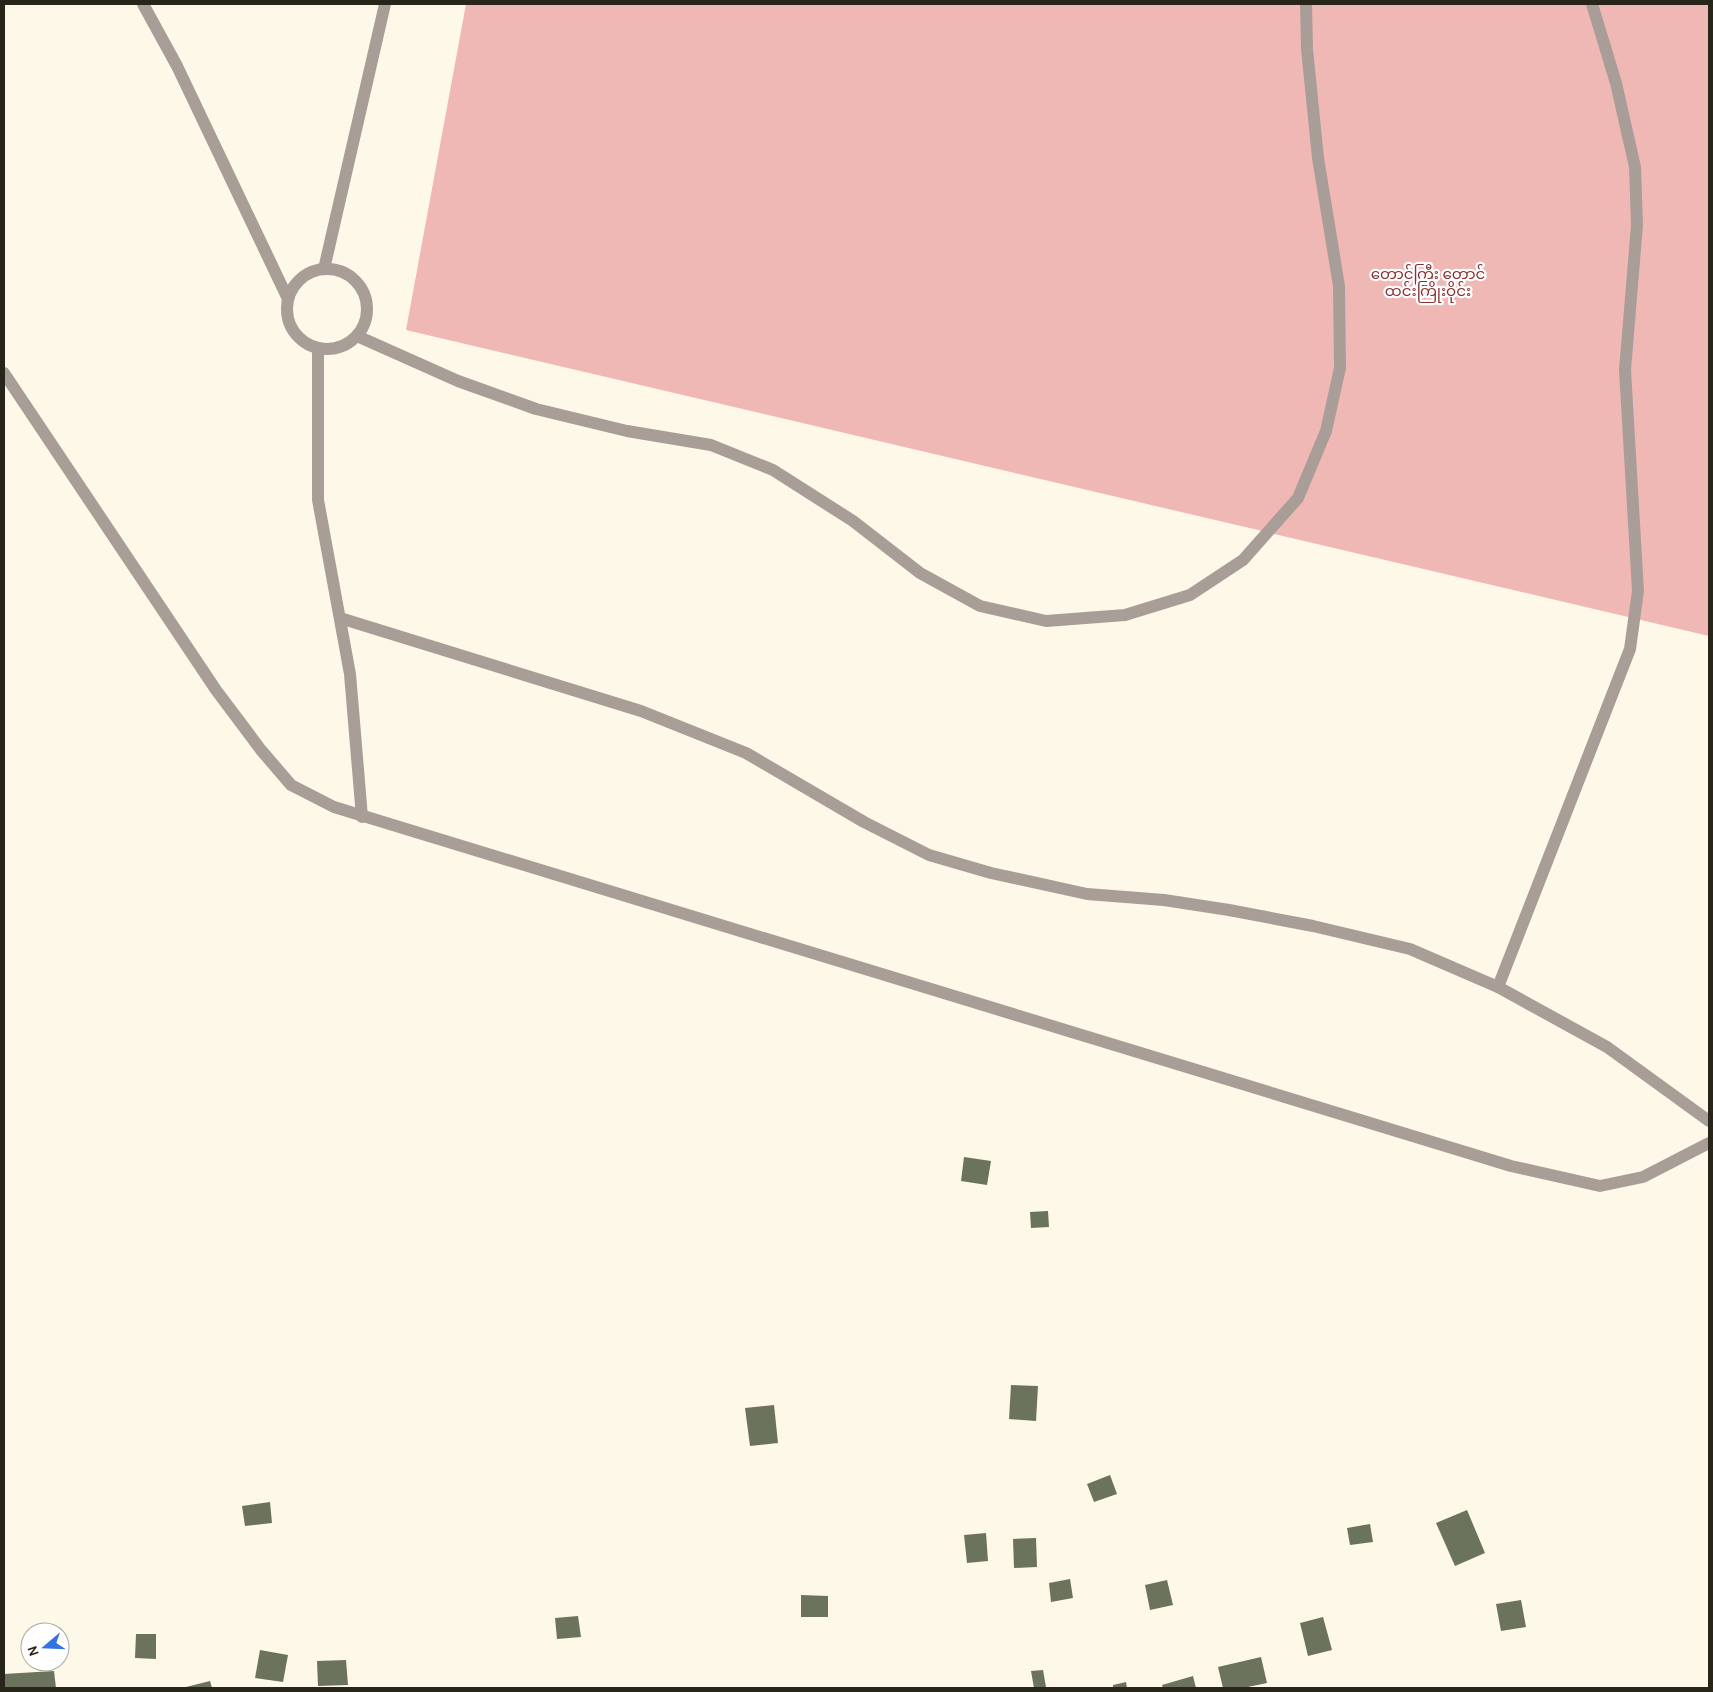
<svg xmlns="http://www.w3.org/2000/svg" width="1713" height="1692" viewBox="0 0 1713 1692" font-family="Karla,'Noto Sans Myanmar',sans-serif">
	<rect width="100%" height="100%" fill="#fef8e9"/>
	<polygon fill="#f0b8b5" points="466,4 1709,4 1709,636 406,330"/>
	<g fill="#6b735c">
		<polygon points="964,1157 991,1161 987,1185 961,1181"/>
		<polygon points="1048,1211 1049,1227 1031,1228 1030,1212"/>
		<polygon points="1011,1385 1038,1386 1036,1421 1009,1419"/>
		<polygon points="774,1405 778,1443 750,1446 745,1408"/>
		<polygon points="1110,1475 1117,1494 1094,1502 1087,1484"/>
		<polygon points="270,1502 272,1523 245,1526 242,1506"/>
		<polygon points="1467,1510 1485,1553 1455,1566 1436,1523"/>
		<polygon points="1370,1524 1373,1542 1350,1545 1347,1528"/>
		<polygon points="986,1533 988,1561 967,1563 964,1535"/>
		<polygon points="1036,1538 1037,1567 1014,1568 1013,1539"/>
		<polygon points="1070,1579 1073,1598 1051,1602 1049,1583"/>
		<polygon points="1167,1580 1173,1605 1150,1610 1145,1585"/>
		<polygon points="801,1595 828,1596 828,1617 801,1617"/>
		<polygon points="1521,1600 1526,1627 1501,1631 1496,1604"/>
		<polygon points="578,1616 581,1637 557,1639 555,1618"/>
		<polygon points="1323,1617 1332,1650 1308,1656 1300,1623"/>
		<polygon points="136,1634 156,1634 156,1659 135,1658"/>
		<polygon points="260,1650 288,1655 283,1682 255,1678"/>
		<polygon points="1261,1657 1267,1683 1243,1688 1223,1688 1218,1667"/>
		<polygon points="346,1660 348,1685 318,1686 317,1661"/>
		<polygon points="1043,1670 1046,1687 1034,1688 1031,1671"/>
		<polygon points="54,1671 56,1688 5,1688 4,1674"/>
		<polygon points="1193,1676 1196,1688 1163,1688 1162,1685"/>
		<polygon points="210,1681 212,1688 182,1688"/>
		<polygon points="1126,1682 1127,1688 1113,1688 1113,1685"/>
	</g>
	<g fill="none" stroke-linecap="round" stroke-linejoin="round">
		<g stroke="#a99e97" stroke-width="12">
			<polyline points="318,348 318,500 350,674 362,817"/>
			<polyline points="4,373 216,690 261,750 291,785 334,807 1511,1166 1600,1186 1643,1177 1709,1143"/>
			<polyline points="340,618 641,711 746,753 864,822 929,855 991,873 1087,894 1164,900 1229,910 1313,926 1410,949 1498,987 1607,1047 1709,1121"/>
		</g>
		<g stroke="#a99e97" stroke-width="12">
			<polyline points="143,4 177,66 288,299"/>
			<polyline points="324,269 385,4"/>
			<circle cx="327" cy="309" r="40"/>
			<polyline points="357,336 458,381 536,409 627,431 711,445 773,470 853,521 920,573 980,606 1046,621 1125,615 1190,595 1243,560 1298,498 1326,431 1340,368 1339,286 1318,158 1307,49 1306,4"/>
			<polyline points="1498,987 1630,649 1638,591 1625,370 1637,225 1635,167 1616,83 1592,4"/>
		</g>
	</g>
	<g text-anchor="middle" dominant-baseline="central" stroke-width="4.5" stroke-linejoin="round" paint-order="stroke">
		<g font-size="15" fill="#882f32" stroke="#fff">
			<text x="1428" y="274">တောင်ကြီး တောင်<tspan x="1428" dy="17">ထင်းကြိုးဝိုင်း</tspan></text>
		</g>
	</g>
	<rect width="1713" height="1692" fill="none" stroke="#28251b" stroke-width="10"/>
	<g transform="translate(45 1647) rotate(251)"><circle r="24" fill="#ffffff" stroke="#a9a8a4"/>
	<path d="M0-4L9 19L0 12L-9 19Z" fill="#3573e1"/>
	<text y="-8" font-size="14" font-weight="bold" text-anchor="middle" fill="#28251b">N</text>
	</g>
</svg>
